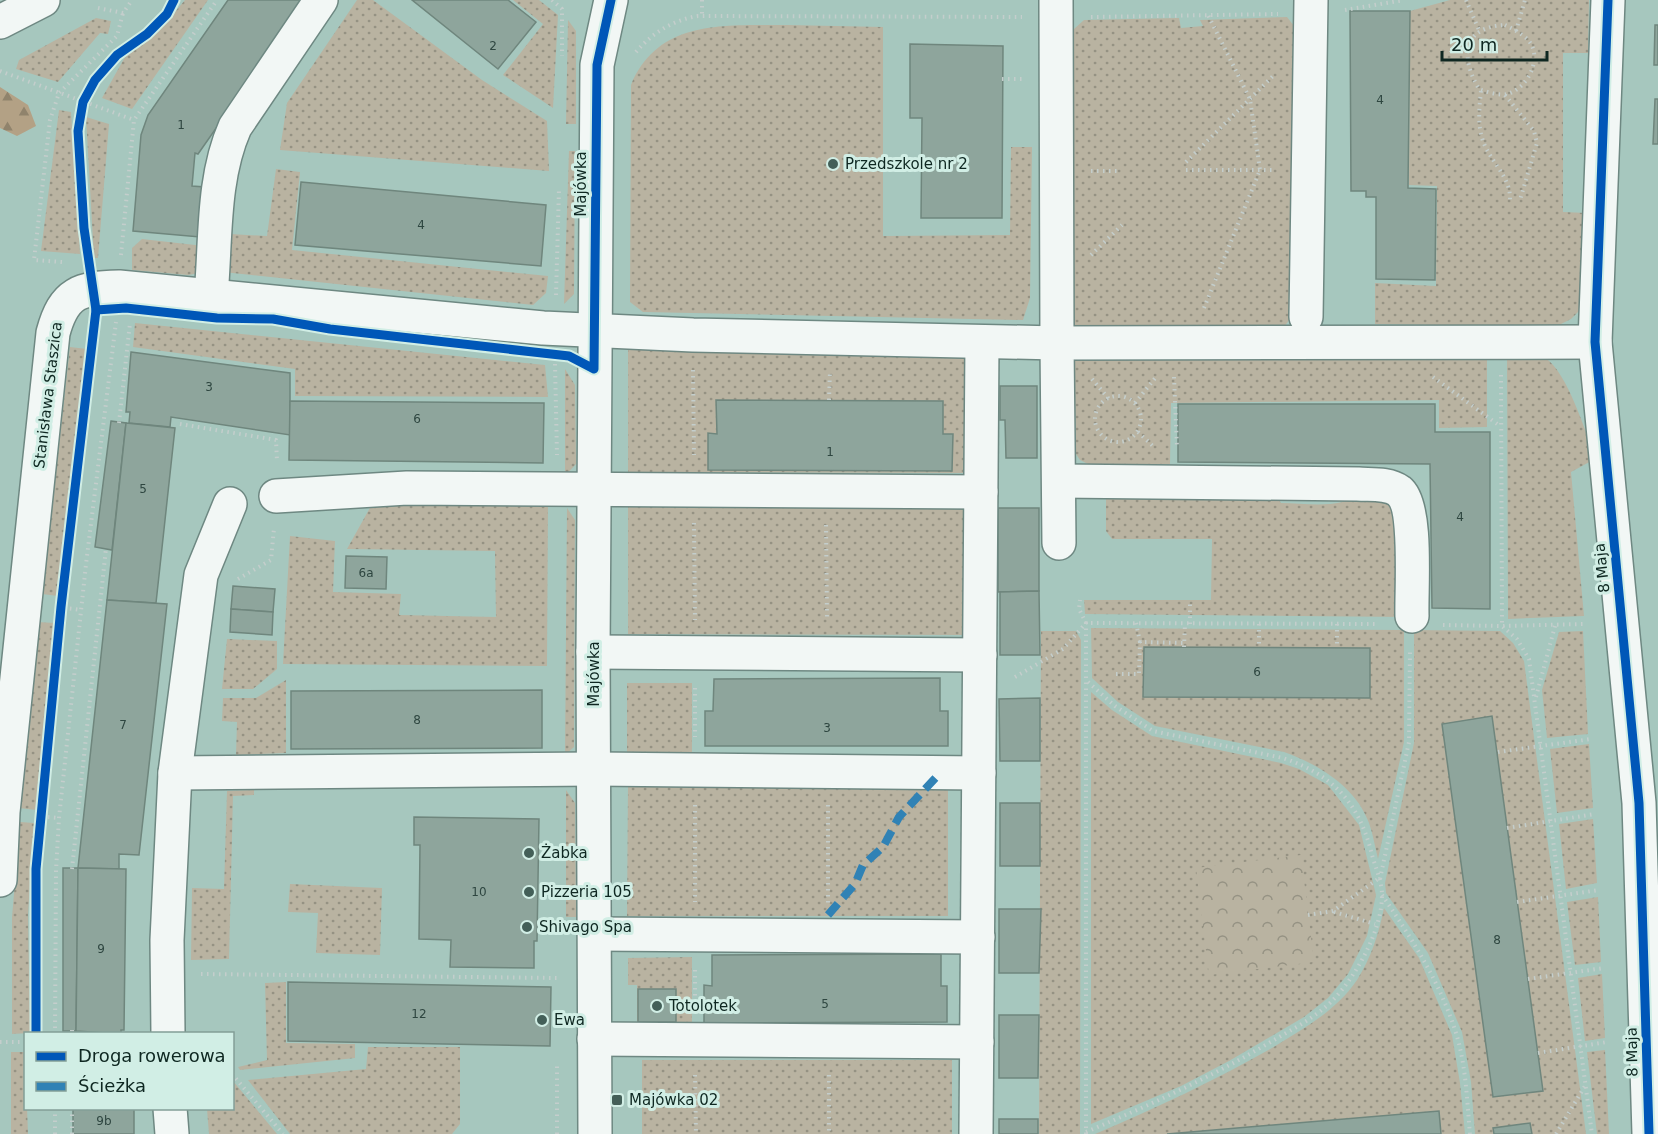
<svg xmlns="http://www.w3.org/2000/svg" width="1658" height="1134" viewBox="0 0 1658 1134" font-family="'DejaVu Sans',sans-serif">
	<defs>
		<pattern id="grass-dots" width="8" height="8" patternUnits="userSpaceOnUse" patternTransform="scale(1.5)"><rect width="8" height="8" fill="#b9b3a1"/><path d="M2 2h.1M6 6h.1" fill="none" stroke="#959283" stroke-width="1.8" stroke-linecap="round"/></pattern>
		<pattern id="forest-firs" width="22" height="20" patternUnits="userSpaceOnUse" patternTransform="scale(1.5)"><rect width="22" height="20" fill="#b3a185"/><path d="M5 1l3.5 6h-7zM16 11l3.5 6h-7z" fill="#90836c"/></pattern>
		<pattern id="park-crowns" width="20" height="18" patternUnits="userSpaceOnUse" patternTransform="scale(1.5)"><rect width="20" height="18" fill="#b9b3a1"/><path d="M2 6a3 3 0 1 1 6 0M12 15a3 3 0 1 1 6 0" fill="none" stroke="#959283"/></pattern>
	</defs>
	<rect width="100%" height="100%" fill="#a6c7be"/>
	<g fill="url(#grass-dots)">
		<polygon points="185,0 208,0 132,109 102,98 125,57 159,31"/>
		<polygon points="357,0 373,0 482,80 547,121 549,171 280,150 287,103"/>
		<polygon points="513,0 539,0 558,15 553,108 503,75 543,24"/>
		<polygon points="1450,0 1589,0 1588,53 1563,53 1563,212 1587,213 1583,307 1571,319 1555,327 1375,324 1375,283 1436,286 1437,186 1409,185 1410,11"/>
		<polygon points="1287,17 1298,31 1293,315 1281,331 1074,331 1074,29 1084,20 1179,18 1181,28 1203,26 1200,20"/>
		<polygon points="96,18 111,21 108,34 100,33 58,82 16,69 19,60"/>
		<polygon points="568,20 576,31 576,124 566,124"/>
		<path d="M788 25 883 27V236L1010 235 1011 147H1032L1030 298 1023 320 643 312 630 302 631 85C659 18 726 26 788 25Z"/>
		<polygon points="59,110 71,112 80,254 41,251"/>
		<polygon points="86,117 109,124 98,258 94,258"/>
		<polygon points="569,151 575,151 574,294 564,304"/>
		<polygon points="276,169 300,172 292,250 548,276 546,293 533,305 223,272 230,234 267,236"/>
		<polygon points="142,239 204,246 200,273 188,275 132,270 132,248"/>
		<polygon points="135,323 545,365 548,397 295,396 295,369 133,347"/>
		<polygon points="70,347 87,349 58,596 42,594"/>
		<polygon points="628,348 967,349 967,473 628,472"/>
		<path d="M1507 354C1520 354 1533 352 1545 358 1567 371 1587 435 1595 459L1571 472 1584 616 1508 619Z"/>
		<polygon points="1074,357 1487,357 1487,427 1439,428 1439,400 1171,403 1170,464 1088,464 1080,460 1076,454"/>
		<polygon points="565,369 575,385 576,464 565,476"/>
		<path d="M1360 493 1378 495 1395 506 1406 617 1085 614 1084 600H1211L1212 539H1112L1106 531V499L1276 495 1281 503C1306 503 1341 510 1360 493Z"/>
		<polygon points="376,497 548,503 547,666 283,664 290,536 335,541 333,592 401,594 399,615 496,617 495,551 347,549"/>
		<polygon points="628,504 967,504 967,635 628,634"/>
		<polygon points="567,508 575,520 574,747 565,755"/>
		<polygon points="37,622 55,623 36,810 19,808"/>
		<path d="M1091 628 1404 630V742L1378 859C1375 847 1373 834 1369 823 1356 787 1318 764 1284 752L1155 726 1118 702 1092 678Z"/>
		<polygon points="1414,630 1500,631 1513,643 1524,661 1586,1134 1475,1134 1471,1082 1462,1032 1428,953 1386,893 1385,883 1414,743"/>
		<polygon points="1041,631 1076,631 1081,640 1080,1134 1039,1134"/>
		<polygon points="1583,631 1588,734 1547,738 1542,690 1559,632"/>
		<polygon points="227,639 277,641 277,669 253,689 222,689"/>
		<polygon points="286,680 286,753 236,755 237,722 222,721 223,698 256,698"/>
		<rect x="627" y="683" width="65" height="69"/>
		<polygon points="1091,692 1112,710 1152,736 1281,763 1299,769 1328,785 1359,825 1376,895 1367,936 1348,974 1328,998 1304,1017 1229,1061 1181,1086 1091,1124"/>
		<polygon points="1589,744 1593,808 1557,813 1550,749"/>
		<polygon points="628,786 948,786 948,916 627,916"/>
		<polygon points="254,790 254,795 233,796 229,959 191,960 192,888 224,889 227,791"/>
		<polygon points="566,790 575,803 576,917 566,917"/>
		<polygon points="1593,819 1597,883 1566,889 1559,824"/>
		<polygon points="20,822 34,823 28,914 30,1033 12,1034 12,917"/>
		<polygon points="290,884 382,888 380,955 316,953 318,913 288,912"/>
		<polygon points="1598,897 1601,962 1575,965 1567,902"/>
		<path d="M1384 908 1419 958 1452 1035 1460 1083 1465 1134H1095C1156 1108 1214 1081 1272 1048 1303 1029 1336 1011 1357 980 1371 958 1379 933 1384 908Z"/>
		<polygon points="692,957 692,1027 637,1027 637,985 628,985 628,958"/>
		<polygon points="1602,974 1605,1038 1585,1041 1578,978"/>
		<polygon points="286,982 286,1043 355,1044 355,1058 240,1070 238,1067 267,1060 265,983"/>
		<polygon points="368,1047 460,1047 460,1124 452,1134 290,1134 248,1080 366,1069"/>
		<polygon points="1605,1050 1609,1134 1597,1134 1587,1052"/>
		<polygon points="11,1052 25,1052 28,1134 11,1134"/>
		<rect x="642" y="1060" width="310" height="74"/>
		<polygon points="233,1081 277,1134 209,1134 207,1109 232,1108"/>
	</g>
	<polygon fill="url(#forest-firs)" points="0,87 28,105 36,126 17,136 0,128"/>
	<polygon fill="url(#park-crowns)" points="1301,855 1314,962 1209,975 1196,868"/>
	<g fill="#8ea59c" stroke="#6f867d" stroke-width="1.5">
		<polygon points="228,0 306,0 198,154 195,153 192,186 205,187 200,237 133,231 141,135 148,115"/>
		<polygon points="412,0 508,0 536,22 498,69"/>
		<polygon points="1350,11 1410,11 1408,188 1436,189 1435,280 1376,279 1376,197 1366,197 1366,191 1351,191"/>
		<polygon points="1655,25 1658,25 1658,65 1654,65"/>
		<polygon points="910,44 1003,46 1002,218 921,218 922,118 910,118"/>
		<polygon points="1655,99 1658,99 1658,144 1653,144"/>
		<polygon points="301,182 546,205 541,266 295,245"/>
		<polygon points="131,352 290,373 290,435 171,417 170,427 129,423 130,412 126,412"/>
		<polygon points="1000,386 1037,386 1037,458 1006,458 1005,420 1000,420"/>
		<polygon points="716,400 943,401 943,434 953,434 952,471 708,470 708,433 717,434"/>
		<polygon points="290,401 544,403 543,463 289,460"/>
		<polygon points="1178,404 1435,404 1435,432 1490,432 1490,609 1432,608 1430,464 1178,462"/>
		<polygon points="111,421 126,423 112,550 95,547"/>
		<polygon points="126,423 175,428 156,603 107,600"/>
		<polygon points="998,508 1039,508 1039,591 998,592"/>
		<polygon points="346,556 387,557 386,589 345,588"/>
		<polygon points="233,586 275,589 273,612 231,609"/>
		<polygon points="1039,591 1040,655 1000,655 1000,592"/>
		<polygon points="107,600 167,604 139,855 119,854 119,869 78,868"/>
		<polygon points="231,609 273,612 272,635 230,632"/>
		<polygon points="1144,647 1370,648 1370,698 1143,697"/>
		<polygon points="940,678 940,711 948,711 948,746 705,746 705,711 713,711 714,679"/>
		<polygon points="542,690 542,748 291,749 291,691"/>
		<polygon points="1040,698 1040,761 1000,761 999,699"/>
		<polygon points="1492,716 1543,1091 1493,1097 1442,724"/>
		<rect x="1000" y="803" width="40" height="63"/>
		<polygon points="414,817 539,819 537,941 534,941 534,968 450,967 451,940 419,939 420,845 414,845"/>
		<polygon points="63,868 78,868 76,1031 63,1031"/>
		<polygon points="78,868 126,869 124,1030 121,1030 121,1034 76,1031"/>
		<polygon points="999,909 1041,909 1039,973 999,973"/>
		<polygon points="941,954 941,986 947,986 947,1022 704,1023 704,985 712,986 712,955"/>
		<polygon points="288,982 551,987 550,1046 288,1041"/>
		<rect x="638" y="989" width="38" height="33"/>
		<polygon points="999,1015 1039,1015 1038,1078 999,1078"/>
		<rect x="73" y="1108" width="61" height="26"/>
		<polygon points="1439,1111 1441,1134 1167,1134"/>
		<rect x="999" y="1119" width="39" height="15"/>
		<polygon points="1530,1123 1532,1134 1494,1134 1493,1128"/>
	</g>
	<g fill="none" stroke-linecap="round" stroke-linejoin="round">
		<defs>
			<g id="minor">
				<polyline points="1608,0 1595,342 1639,803 1649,1134"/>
				<polyline points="0,22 43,0"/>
				<path d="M211 296C216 240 212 179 235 127L321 0"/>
				<polyline points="1306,317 1311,0"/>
				<path d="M1059 481 1358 484C1371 485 1388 483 1399 491 1418 506 1411 591 1412 616"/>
				<polyline points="276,496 407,488 981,492"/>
				<polyline points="1059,543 1057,343 1595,342"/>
				<polyline points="593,652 980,655"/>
				<polyline points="175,773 595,769 979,773"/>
				<path d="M0 880 3 812 53 333C64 292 80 288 119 287L543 328 693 335 1057 343 1056 0"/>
				<polyline points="595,934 978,937"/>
				<polyline points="168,1034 167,940 175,773 201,575 230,504"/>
				<polyline points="594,1039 977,1042"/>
				<polyline points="170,1108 172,1134"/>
				<polyline points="595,1134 593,652 597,65 611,0"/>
				<polyline points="976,1134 982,343"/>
			</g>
		</defs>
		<use href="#minor" stroke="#6e8882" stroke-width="36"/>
		<g stroke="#c4cecc" stroke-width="4" stroke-dasharray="1.5 4.5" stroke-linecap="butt">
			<polyline points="552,0 562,9 562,56"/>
			<polyline points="702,0 702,16"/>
			<polyline points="1466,0 1479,30"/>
			<polyline points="98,8 123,13 132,0"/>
			<polyline points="1345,10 1404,0"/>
			<polyline points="1091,17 1278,14"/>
			<path d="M1505 25C1513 29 1523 34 1529 41 1543 59 1527 89 1507 94 1500 96 1486 92 1479 89 1460 57 1462 27 1505 25Z"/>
			<polyline points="1516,31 1525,0"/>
			<path d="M636 52C652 33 673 20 698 16L1022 17"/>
			<polyline points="0,71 134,120"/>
			<polyline points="1002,79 1024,79"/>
			<path d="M1481 91C1479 110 1477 128 1485 146 1494 165 1511 179 1510 200"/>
			<polyline points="1505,95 1534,131 1537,143 1520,200"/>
			<polyline points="1186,162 1274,75"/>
			<polyline points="1186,170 1274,170"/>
			<polyline points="1091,171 1121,171"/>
			<polyline points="121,255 134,120 217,0"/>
			<polyline points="1091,255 1122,225"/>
			<polyline points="62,262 34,260 50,120 59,93 117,36 123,13"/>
			<polyline points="556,295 559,189"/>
			<polyline points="1204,308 1260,170 1250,99 1208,15"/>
			<polyline points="555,364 557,455"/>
			<polyline points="693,370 694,455"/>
			<polyline points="1501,375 1502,626 1584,624"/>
			<polyline points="1174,377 1177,447"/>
			<polyline points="1433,377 1500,426"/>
			<polyline points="1092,379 1109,399"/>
			<circle cx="1118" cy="419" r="23"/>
			<polyline points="829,400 830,371"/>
			<polyline points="1135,403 1156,377"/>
			<polyline points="119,423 130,323"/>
			<polyline points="180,424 276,440 277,461"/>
			<polyline points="1138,432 1155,448"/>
			<polyline points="694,523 695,620"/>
			<polyline points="826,525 827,619"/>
			<polyline points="238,579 271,560 274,528"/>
			<polyline points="58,607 81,610"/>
			<polyline points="1136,623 1140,642"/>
			<polyline points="1190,624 1190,600"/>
			<polyline points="1259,624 1259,647"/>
			<polyline points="1337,624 1337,647"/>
			<polyline points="1443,625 1502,626 1517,639 1529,659 1592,1134"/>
			<polyline points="1184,647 1185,624"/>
			<polyline points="1116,674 1139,674 1140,642 1185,643"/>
			<polyline points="1015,677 1063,649 1086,623 1079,609 1080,600"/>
			<polyline points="695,688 695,737"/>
			<polyline points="1536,697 1555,626"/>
			<polyline points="1498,752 1591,739"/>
			<polyline points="695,805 695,902"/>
			<polyline points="828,805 828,903"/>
			<polyline points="36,816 59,818"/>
			<polyline points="1507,828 1595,814"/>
			<polyline points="72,869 106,548"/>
			<polyline points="1380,879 1409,742 1410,650"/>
			<path d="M1382 895C1412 939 1440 982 1456 1033 1466 1065 1467 1101 1470 1134"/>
			<polyline points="1517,902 1599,890"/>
			<polyline points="1334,912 1375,924"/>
			<polyline points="1308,915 1333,911 1378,879"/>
			<polyline points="695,970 695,1007"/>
			<polyline points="201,974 558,978"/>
			<polyline points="1528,979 1604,968"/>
			<polyline points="72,1030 72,1034"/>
			<polyline points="55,1034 56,871 59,818 86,564 116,322"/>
			<polyline points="0,1042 26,1042"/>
			<polyline points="1538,1053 1607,1042"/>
			<polyline points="232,1074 283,1134"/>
			<polyline points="695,1075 696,1134"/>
			<polyline points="829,1075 829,1134"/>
			<path d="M1086 1132C1150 1105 1209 1078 1269 1043 1291 1030 1315 1018 1333 1000 1357 975 1382 930 1382 895 1382 881 1374 864 1371 851 1358 801 1331 774 1283 758L1153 731 1115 706 1087 681"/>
			<polyline points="55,1134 55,1108"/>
			<polyline points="72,1134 72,1108"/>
			<polyline points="557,1134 557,1063"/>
			<polyline points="1086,1134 1086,623 1379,624"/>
			<polyline points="1556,1134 1585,1086"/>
		</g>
		<use href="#minor" stroke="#f2f7f5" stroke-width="33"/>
		<polyline stroke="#3082b5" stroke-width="8" stroke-dasharray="15 8" stroke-linecap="butt" points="828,915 855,884 863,865 883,847 899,817 940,773"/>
		<defs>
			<g id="cycleway">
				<polyline points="1608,0 1595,342 1639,803 1649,1134"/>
				<polyline points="96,310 126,308 217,318 273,319 330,329 569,356 594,369 597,65 611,0"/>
				<polyline points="36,1034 36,869 61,607 96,310 84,228 78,131 83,102 95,80 117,55 147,34 167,14 174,0"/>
			</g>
		</defs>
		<use href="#cycleway" stroke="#d1eee5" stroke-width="13"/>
		<use href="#cycleway" stroke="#0057b8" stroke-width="9"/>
	</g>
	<g fill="#435f58" stroke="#d1eee5" stroke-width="2">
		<circle cx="833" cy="164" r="6"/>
		<circle cx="529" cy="853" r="6"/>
		<circle cx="529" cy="892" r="6"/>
		<circle cx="527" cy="927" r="6"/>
		<circle cx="657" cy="1006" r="6"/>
		<circle cx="542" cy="1020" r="6"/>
		<rect x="611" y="1094" width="12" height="12" rx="3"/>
	</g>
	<g text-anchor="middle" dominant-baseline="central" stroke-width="6" stroke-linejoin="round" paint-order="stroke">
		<g font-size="12" fill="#2e4640">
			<text x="493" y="46">2</text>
			<text x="1380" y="100">4</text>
			<text x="181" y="125">1</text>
			<text x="421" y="225">4</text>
			<text x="209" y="387">3</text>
			<text x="417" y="419">6</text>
			<text x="830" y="452">1</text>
			<text x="143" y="489">5</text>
			<text x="1460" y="517">4</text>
			<text x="366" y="573">6a</text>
			<text x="1257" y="672">6</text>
			<text x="417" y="720">8</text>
			<text x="123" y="725">7</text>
			<text x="827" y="728">3</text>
			<text x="479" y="892">10</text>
			<text x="1497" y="940">8</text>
			<text x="101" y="949">9</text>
			<text x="825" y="1004">5</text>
			<text x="419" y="1014">12</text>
			<text x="104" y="1121">9b</text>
		</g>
		<g font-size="15" fill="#0e2721" stroke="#d1eee5" text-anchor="start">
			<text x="845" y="164">Przedszkole nr 2</text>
			<text x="541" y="853">Żabka</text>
			<text x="541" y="892">Pizzeria 105</text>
			<text x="539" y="927">Shivago Spa</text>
			<text x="669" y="1006">Totolotek</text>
			<text x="554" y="1020">Ewa</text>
			<text x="629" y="1100">Majówka 02</text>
		</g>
		<g font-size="15" fill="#0e2721" stroke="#d1eee5">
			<text transform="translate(581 184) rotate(-90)">Majówka</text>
			<text transform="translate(48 395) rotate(-83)">Stanisława Staszica</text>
			<text transform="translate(1602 568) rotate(-96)">8 Maja</text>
			<text transform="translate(594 674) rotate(-90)">Majówka</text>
			<text transform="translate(1632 1052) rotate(-91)">8 Maja</text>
		</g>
	</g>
	<rect x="24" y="1032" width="210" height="78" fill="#d1eee5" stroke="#839e97" stroke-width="1.5"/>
	<rect x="36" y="1052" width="30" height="9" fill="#0057b8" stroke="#839e97" stroke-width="1.5"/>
	<text x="78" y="1062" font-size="18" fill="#0e2721">Droga rowerowa</text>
	<rect x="36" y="1082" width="30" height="9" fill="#3082b5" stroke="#839e97" stroke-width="1.5"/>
	<text x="78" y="1092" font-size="18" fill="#0e2721">Ścieżka</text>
	<path d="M1442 51v9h105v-9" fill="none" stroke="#0e2721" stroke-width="3"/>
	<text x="1451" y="51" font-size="18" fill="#0e2721" stroke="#d1eee5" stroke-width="4.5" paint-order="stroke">20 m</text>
</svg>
